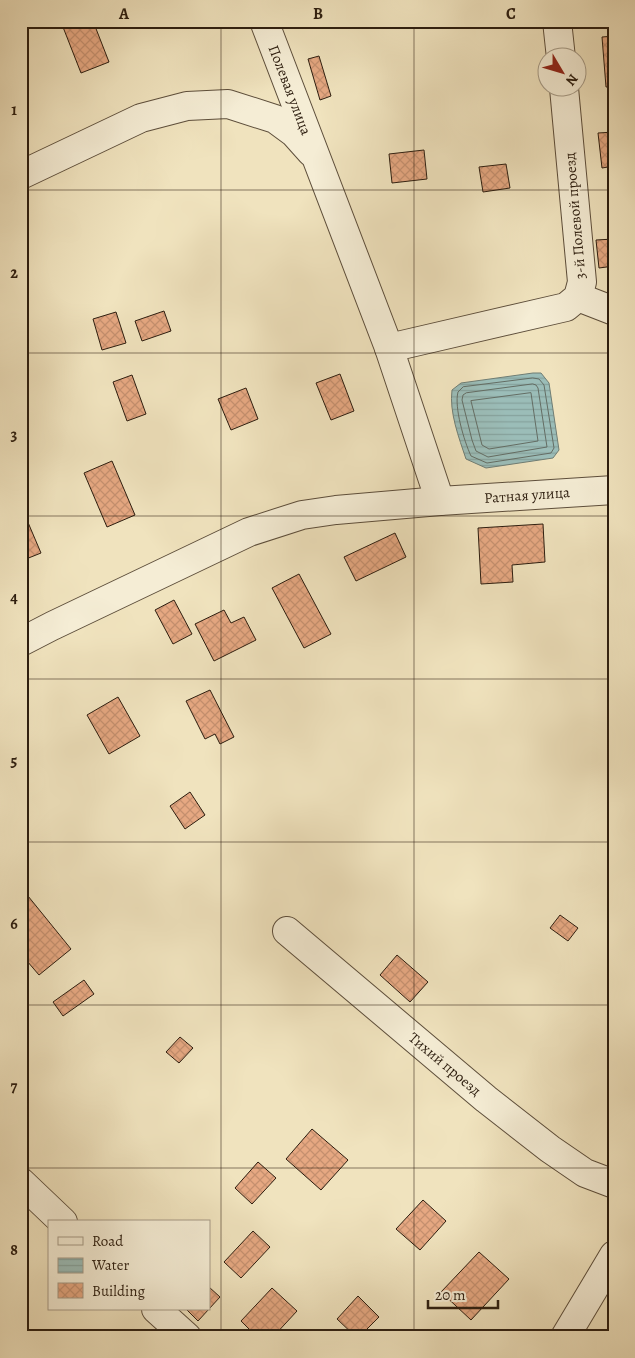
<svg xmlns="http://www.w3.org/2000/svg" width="635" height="1358" viewBox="0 0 635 1358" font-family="Alegreya,serif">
	<defs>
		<pattern id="water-rules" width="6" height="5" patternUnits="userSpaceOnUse" patternTransform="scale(1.25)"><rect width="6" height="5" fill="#9bbdb8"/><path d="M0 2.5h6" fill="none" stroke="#86a29d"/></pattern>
		<pattern id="building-cross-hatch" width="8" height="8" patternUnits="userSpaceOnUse" patternTransform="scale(1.25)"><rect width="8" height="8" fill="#e6a882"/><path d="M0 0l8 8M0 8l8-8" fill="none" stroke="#c5906f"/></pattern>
	</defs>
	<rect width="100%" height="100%" fill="#f0e3be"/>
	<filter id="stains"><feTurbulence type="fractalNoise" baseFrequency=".004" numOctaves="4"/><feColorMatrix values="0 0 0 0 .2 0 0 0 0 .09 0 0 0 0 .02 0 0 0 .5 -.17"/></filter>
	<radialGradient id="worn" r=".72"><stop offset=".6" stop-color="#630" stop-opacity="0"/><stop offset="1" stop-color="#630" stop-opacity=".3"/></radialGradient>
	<path fill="url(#water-rules)" stroke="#6f7d74" d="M533 373H541L549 383 559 450 553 458 486 468 466 459C459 438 449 412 452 390L461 383Z"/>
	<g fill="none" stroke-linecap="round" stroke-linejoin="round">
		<g stroke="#646d64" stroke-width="1">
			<path d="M533 378 539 379 544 385 554 448 551 453 487 463 471 456C464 441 454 407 458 392L463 387Z"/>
			<polygon points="533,384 536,385 538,388 547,447 488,457 476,451 472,440 462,400 463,395 466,393"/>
			<polygon points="531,393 538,441 489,449 482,445 471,401"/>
		</g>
	</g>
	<g fill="url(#building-cross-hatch)" stroke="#2c1d0f">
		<polygon points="63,21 93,21 109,62 81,73 61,22"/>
		<polygon points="614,36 614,87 606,87 602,37"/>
		<polygon points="319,56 331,96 320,100 308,59"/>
		<polygon points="614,132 614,166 602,168 598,133"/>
		<polygon points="424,150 427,179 392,183 389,154"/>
		<polygon points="506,164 510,188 483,192 479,167"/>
		<polygon points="614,239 614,266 599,268 596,240"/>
		<polygon points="164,311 171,331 142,341 135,321"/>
		<polygon points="116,312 126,343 102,350 93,319"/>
		<polygon points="340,374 354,411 331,420 316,383"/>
		<polygon points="132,375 146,414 127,421 113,382"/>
		<polygon points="246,388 258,419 231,430 218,399"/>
		<polygon points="112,461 135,515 107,527 84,473"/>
		<polygon points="21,506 41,553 21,561"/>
		<polygon points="543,524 545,562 512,565 513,582 481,584 478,528"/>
		<polygon points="395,533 406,557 356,581 344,557"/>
		<polygon points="299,574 331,634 304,648 272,588"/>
		<polygon points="174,600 192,634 173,644 155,610"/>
		<polygon points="224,610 231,623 244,617 256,640 214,661 195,624"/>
		<polygon points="210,690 234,737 220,744 215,734 205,739 186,701"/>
		<polygon points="118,697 140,736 109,754 87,715"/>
		<polygon points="190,792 205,815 185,829 170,806"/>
		<polygon points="28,896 71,949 39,975 21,954 21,902"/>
		<polygon points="560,915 578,928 568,941 550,928"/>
		<polygon points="397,955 428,982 410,1002 380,975"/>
		<polygon points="84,980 94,994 63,1016 53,1002"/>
		<polygon points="180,1037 193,1048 179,1063 166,1052"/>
		<polygon points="312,1129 348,1160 321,1190 286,1159"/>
		<polygon points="258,1162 276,1178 252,1204 235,1188"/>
		<polygon points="423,1200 446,1221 420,1250 396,1229"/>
		<polygon points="253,1231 270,1247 241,1278 224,1262"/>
		<polygon points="479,1252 509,1279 471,1320 441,1292"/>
		<polygon points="209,1287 220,1297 209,1309"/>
		<polygon points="272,1288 297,1311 273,1337 257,1337 241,1321"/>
		<polygon points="358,1296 379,1317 359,1337 356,1337 337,1319"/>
		<polygon points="186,1309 209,1309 198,1321"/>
	</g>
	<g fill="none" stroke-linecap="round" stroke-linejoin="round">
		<defs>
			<g id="minor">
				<polyline points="264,21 389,348 440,501"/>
				<polyline points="557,21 561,58"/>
				<polyline points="21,175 141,118 187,106 228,104 275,119 294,133 311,152"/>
				<polyline points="578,297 614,311"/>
				<polyline points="389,348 566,307 578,297 582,282 564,88"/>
				<polyline points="21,642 52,626 249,532 302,515 336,510 440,501 614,490"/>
				<polyline points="287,931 486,1099 550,1149 585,1173 614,1184"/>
				<polyline points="21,1182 63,1222"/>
				<polyline points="156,1309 187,1337"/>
				<polyline points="565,1337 614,1255"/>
			</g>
		</defs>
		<use href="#minor" stroke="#5d4e3b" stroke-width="30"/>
		<use href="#minor" stroke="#f5edd5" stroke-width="28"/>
	</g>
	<path fill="none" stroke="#2c1d0f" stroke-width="1" stroke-opacity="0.55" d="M221 21V1337M414 21V1337M21 190H614M21 353H614M21 516H614M21 679H614M21 842H614M21 1005H614M21 1168H614"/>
	<g text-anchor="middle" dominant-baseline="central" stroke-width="4" stroke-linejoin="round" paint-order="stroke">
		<g font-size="15" fill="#2c1d0f" stroke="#f5edd5">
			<text transform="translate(290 90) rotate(69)">Полевая улица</text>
			<text transform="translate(575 216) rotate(-95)">3-й Полевой проезд</text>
			<text transform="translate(527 495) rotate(-4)">Ратная улица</text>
			<text transform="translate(445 1064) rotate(40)">Тихий проезд</text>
		</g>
	</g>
	<rect width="635" height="1358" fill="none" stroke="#f0e3be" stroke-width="55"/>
	<rect x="48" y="1220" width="162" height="90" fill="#f5edd5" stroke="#a59a86"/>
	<rect x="58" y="1237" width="25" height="8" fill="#f5edd5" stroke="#a59a86"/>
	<text x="92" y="1246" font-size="15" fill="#2c1d0f">Road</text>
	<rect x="58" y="1258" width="25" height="15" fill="url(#water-rules)" stroke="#a59a86"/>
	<text x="92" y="1270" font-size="15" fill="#2c1d0f">Water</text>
	<rect x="58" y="1283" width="25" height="15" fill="url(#building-cross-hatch)" stroke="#a59a86"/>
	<text x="92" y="1296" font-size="15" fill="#2c1d0f">Building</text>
	<g transform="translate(562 72) rotate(128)"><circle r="24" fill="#f5edd5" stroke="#a59a86"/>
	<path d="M0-4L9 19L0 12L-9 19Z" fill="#8f2418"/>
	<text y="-8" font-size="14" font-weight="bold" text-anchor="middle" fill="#2c1d0f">N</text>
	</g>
	<path d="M428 1300v8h70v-8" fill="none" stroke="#2c1d0f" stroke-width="2.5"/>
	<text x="435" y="1300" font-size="15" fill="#2c1d0f" stroke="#f5edd5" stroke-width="4" paint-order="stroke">20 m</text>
	<rect x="28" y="28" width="580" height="1302" fill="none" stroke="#2c1d0f" stroke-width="2"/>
	<g font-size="16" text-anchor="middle" font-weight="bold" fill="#2c1d0f">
		<text x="124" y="19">A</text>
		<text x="318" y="19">B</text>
		<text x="511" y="19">C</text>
		<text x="14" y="115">1</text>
		<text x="14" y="278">2</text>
		<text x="14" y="440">3</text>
		<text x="14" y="603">4</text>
		<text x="14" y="766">5</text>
		<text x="14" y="929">6</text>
		<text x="14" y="1092">7</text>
		<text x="14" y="1255">8</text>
	</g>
	<rect width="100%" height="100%" filter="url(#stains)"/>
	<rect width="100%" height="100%" fill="url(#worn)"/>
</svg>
